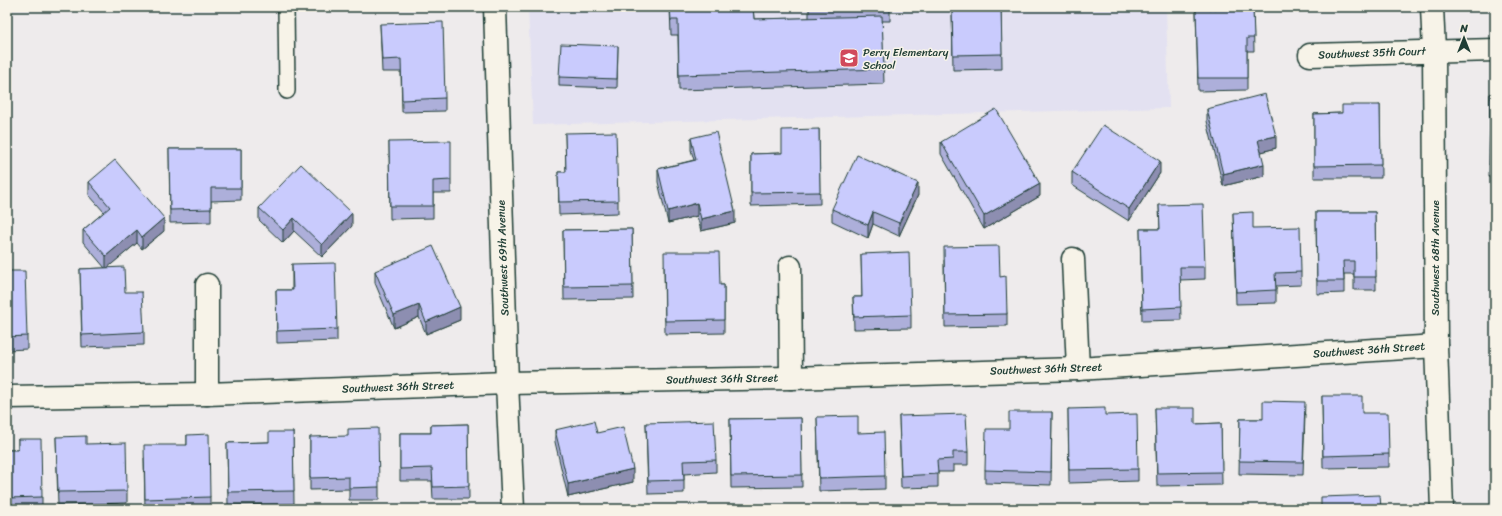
<svg xmlns="http://www.w3.org/2000/svg" width="1502" height="516" viewBox="0 0 1502 516" font-family="Sriracha,sans-serif">
	<rect width="100%" height="100%" fill="#eeebec"/>
	<filter id="ink" filterUnits="userSpaceOnUse"><feTurbulence type="fractalNoise" baseFrequency=".025" numOctaves="2"/><feDisplacementMap in="SourceGraphic" scale="8" xChannelSelector="R" yChannelSelector="G"/><feConvolveMatrix kernelMatrix="1 2 1 2 8 2 1 2 1" color-interpolation-filters="sRGB"/></filter>
	<g filter="url(#ink)">
		<polygon fill="#e3e1f1" points="528,7 1166,7 1169,108 533,125"/>
		<g fill="none" stroke-linecap="round" stroke-linejoin="round">
			<defs>
				<polyline id="service" points="286,7 287,91"/>
				<g id="minor">
					<polyline points="495,7 507,383 513,509"/>
					<polyline points="1432,7 1434,51 1436,346 1442,509"/>
					<polyline points="1310,55 1495,50"/>
					<polyline points="1073,259 1078,369"/>
					<polyline points="790,267 791,378"/>
					<polyline points="207,285 207,394"/>
					<polyline points="7,397 207,394 507,383 791,378 1078,369 1436,346"/>
				</g>
			</defs>
			<use href="#service" stroke="#1f3d34" stroke-width="18"/>
			<use href="#minor" stroke="#1f3d34" stroke-width="25"/>
			<use href="#service" stroke="#f7f3e8" stroke-width="15"/>
			<use href="#minor" stroke="#f7f3e8" stroke-width="22"/>
		</g>
		<g fill="#adafda" stroke="#1f3d34">
			<polygon points="670,7 753,7 754,19 809,18 809,7 890,7 890,21 882,21 884,84 679,90 678,35 671,35"/>
			<polygon points="952,7 1001,7 1002,69 953,70"/>
			<polygon points="1196,9 1253,9 1254,51 1247,51 1247,90 1198,91"/>
			<polygon points="380,24 445,98 445,111 402,112 401,72 382,72"/>
			<polygon points="618,46 617,88 559,86 559,77"/>
			<polygon points="1490,94 1495,94 1495,177 1489,177"/>
			<polygon points="1380,105 1381,178 1314,178 1314,114 1342,113"/>
			<polygon points="1207,109 1276,148 1261,152 1264,176 1223,186 1207,121"/>
			<polygon points="819,129 820,204 751,206 751,154 782,153"/>
			<polygon points="565,133 618,201 618,213 559,215 558,172 566,172"/>
			<polygon points="691,138 735,223 701,231 697,216 668,223 658,182 658,169 694,160 691,150"/>
			<polygon points="389,142 451,180 451,193 433,193 433,218 390,219"/>
			<polygon points="941,142 1040,196 984,229 941,154"/>
			<polygon points="169,149 241,149 241,200 211,201 211,222 170,223"/>
			<polygon points="1072,172 1160,173 1129,221 1072,185"/>
			<polygon points="89,182 164,231 142,249 137,243 106,268 125,292 144,332 144,345 82,347 80,269 105,268 83,242 83,230 104,212 89,195"/>
			<polygon points="918,195 899,236 873,224 868,238 832,221 832,209"/>
			<polygon points="1159,205 1205,267 1205,279 1180,280 1181,320 1142,321 1140,229 1160,229"/>
			<polygon points="259,208 352,226 322,257 294,231 283,243 259,220"/>
			<polygon points="1316,212 1375,212 1376,290 1354,290 1354,274 1344,274 1344,293 1317,294"/>
			<polygon points="1233,213 1253,228 1301,272 1301,285 1276,286 1276,303 1236,304"/>
			<polygon points="632,229 633,299 564,300 563,230"/>
			<polygon points="861,254 911,315 911,328 854,329 853,297 862,297"/>
			<polygon points="944,260 1000,277 1007,314 1007,326 945,327"/>
			<polygon points="292,264 337,329 337,341 277,343 276,290 292,290"/>
			<polygon points="664,265 720,285 724,285 724,333 665,334"/>
			<polygon points="7,271 27,336 27,349 7,350"/>
			<polygon points="375,271 460,320 426,334 419,317 394,328 375,283"/>
			<polygon points="1322,396 1389,454 1389,467 1323,468"/>
			<polygon points="1155,408 1195,424 1221,423 1222,485 1157,486"/>
			<polygon points="1068,409 1105,415 1138,469 1138,481 1069,483"/>
			<polygon points="1052,412 1051,485 985,483 985,470 1009,429"/>
			<polygon points="1305,414 1303,475 1239,474 1240,419 1263,419"/>
			<polygon points="899,416 968,452 968,465 953,465 953,472 938,472 938,487 901,488"/>
			<polygon points="817,417 858,433 885,476 885,489 819,491"/>
			<polygon points="801,418 802,487 731,488 730,419"/>
			<polygon points="646,423 716,460 716,472 684,474 684,493 648,494"/>
			<polygon points="468,424 469,499 433,499 432,481 400,481 400,433 431,433 431,425"/>
			<polygon points="555,430 597,433 633,482 568,497 555,442"/>
			<polygon points="293,432 294,504 228,505 227,443 269,442"/>
			<polygon points="187,435 210,497 210,509 145,509 144,458 187,445"/>
			<polygon points="56,437 86,444 127,491 127,503 58,505"/>
			<polygon points="310,437 379,487 379,500 349,500 349,489 310,490"/>
			<polygon points="18,439 42,497 42,509 7,509 7,450 18,450"/>
		</g>
		<g fill="#8d8eb1" stroke="#1f3d34">
			<polygon points="1276,136 1276,148 1258,153 1258,140"/>
			<polygon points="1160,161 1160,173 1129,221 1129,209"/>
			<polygon points="1264,164 1264,176 1223,186 1223,174"/>
			<polygon points="918,183 918,195 899,236 899,223"/>
			<polygon points="1040,184 1040,196 984,229 984,216"/>
			<polygon points="697,203 697,216 668,223 668,211"/>
			<polygon points="735,211 735,223 701,231 701,219"/>
			<polygon points="873,212 873,224 868,238 868,225"/>
			<polygon points="352,213 352,226 322,257 322,245"/>
			<polygon points="164,218 164,231 142,249 142,237"/>
			<polygon points="294,218 294,231 283,243 283,230"/>
			<polygon points="137,230 137,243 106,269 106,256"/>
			<polygon points="7,243 8,243 8,255 7,256"/>
			<polygon points="419,305 419,317 394,328 394,315"/>
			<polygon points="460,307 460,320 426,334 426,322"/>
			<polygon points="633,469 633,482 568,497 568,484"/>
		</g>
		<g fill="#c9cbfd" stroke="#1f3d34">
			<polygon points="670,7 753,7 754,19 882,16 884,69 679,75 678,20 671,20"/>
			<polygon points="809,7 841,7 809,8"/>
			<polygon points="952,7 1001,7 1002,54 953,55"/>
			<polygon points="1196,9 1253,9 1254,38 1247,38 1247,78 1198,78"/>
			<polygon points="443,22 445,98 402,100 401,59 382,60 380,24"/>
			<polygon points="561,44 618,46 617,79 559,77"/>
			<polygon points="1265,94 1276,136 1258,140 1264,164 1223,174 1207,109"/>
			<polygon points="1490,94 1495,94 1495,165 1489,165"/>
			<polygon points="1342,105 1380,105 1381,165 1314,166 1314,114 1342,113"/>
			<polygon points="996,109 1040,184 984,216 941,142"/>
			<polygon points="1103,125 1160,161 1129,209 1072,172"/>
			<polygon points="819,129 820,192 751,193 751,154 782,153 782,130"/>
			<polygon points="616,132 618,201 559,202 558,172 566,172 565,133"/>
			<polygon points="716,132 735,211 701,219 697,203 668,211 658,169 696,160 691,138"/>
			<polygon points="451,141 451,180 433,181 433,206 390,206 389,142"/>
			<polygon points="169,149 241,149 241,188 211,188 211,209 170,210"/>
			<polygon points="857,155 918,183 899,223 873,212 868,225 832,209"/>
			<polygon points="115,160 164,218 142,237 137,230 106,256 83,230 110,207 89,182"/>
			<polygon points="301,164 352,213 322,245 294,218 283,230 259,208"/>
			<polygon points="1203,204 1205,267 1180,267 1181,307 1142,309 1140,229 1160,229 1159,205"/>
			<polygon points="1253,212 1253,228 1300,227 1301,272 1275,273 1276,290 1236,292 1233,213"/>
			<polygon points="1316,212 1375,212 1376,277 1354,277 1354,261 1343,261 1344,281 1317,281"/>
			<polygon points="632,229 633,286 564,287 563,230"/>
			<polygon points="433,246 460,307 426,322 419,305 394,315 375,271"/>
			<polygon points="999,246 1000,277 1006,276 1007,314 945,315 944,247"/>
			<polygon points="664,252 719,252 720,285 724,285 724,320 665,321"/>
			<polygon points="909,252 911,315 854,317 853,297 862,297 861,254"/>
			<polygon points="335,263 337,329 277,331 276,290 293,290 292,264"/>
			<polygon points="124,267 125,292 142,292 144,332 82,335 80,269"/>
			<polygon points="7,271 25,271 27,336 7,337"/>
			<polygon points="1322,396 1362,396 1362,413 1388,413 1389,454 1323,456"/>
			<polygon points="1263,401 1305,402 1303,462 1239,461 1240,419 1263,419"/>
			<polygon points="1105,408 1105,415 1137,414 1138,469 1069,470 1068,409"/>
			<polygon points="1155,408 1195,408 1195,424 1221,423 1222,472 1157,473"/>
			<polygon points="1009,412 1052,412 1051,472 985,470 986,429 1009,429"/>
			<polygon points="966,414 968,452 953,452 953,459 937,460 938,474 901,476 899,416"/>
			<polygon points="858,416 858,433 884,432 885,476 819,478 817,417"/>
			<polygon points="801,418 802,475 731,476 730,419"/>
			<polygon points="594,421 597,433 623,427 633,469 568,484 555,430"/>
			<polygon points="714,421 716,460 683,461 684,480 648,481 646,423"/>
			<polygon points="468,424 469,486 433,487 432,468 400,469 400,433 431,433 431,425"/>
			<polygon points="378,428 379,487 349,488 349,477 310,478 310,437 348,436 348,429"/>
			<polygon points="269,432 293,432 294,491 228,492 227,443 269,442"/>
			<polygon points="209,434 210,497 145,499 144,445 187,445 187,435"/>
			<polygon points="86,436 86,444 126,443 127,491 58,492 56,437"/>
			<polygon points="18,439 41,439 42,497 7,498 7,450 18,450"/>
			<polygon points="1380,495 1381,509 1321,509 1321,497"/>
		</g>
	</g>
	<defs>
		<symbol id="school-square" viewBox="-11 -11 22 22"><rect x="-9" y="-9" width="18" height="18" rx="4" fill="#d1495b" stroke="#f7f3e8"/><path d="M0-5L7-2L0 1L-7-2ZM-4 1L0 2.5L4 1V4Q0 6-4 4Z" fill="#fff"/></symbol>
	</defs>
	<g fill-rule="evenodd">
		<use href="#school-square" x="838" y="47" width="22" height="22"/>
	</g>
	<g text-anchor="middle" dominant-baseline="central" stroke-width="3" stroke-linejoin="round" paint-order="stroke">
		<g font-size="11" fill="#1f3d34" stroke="#f7f3e8" text-anchor="start">
			<text x="863" y="52">Perry Elementary<tspan x="863" dy="13">School</tspan></text>
		</g>
		<g font-size="11" fill="#1f3d34" stroke="#f7f3e8">
			<text transform="translate(1372 53) rotate(-2)">Southwest 35th Court</text>
			<text transform="translate(503 258) rotate(-92)">Southwest 69th Avenue</text>
			<text transform="translate(1435 258) rotate(-90)">Southwest 68th Avenue</text>
			<text transform="translate(1369 350) rotate(-4)">Southwest 36th Street</text>
			<text transform="translate(1046 369) rotate(-2)">Southwest 36th Street</text>
			<text transform="translate(722 379) rotate(-1)">Southwest 36th Street</text>
			<text transform="translate(398 387) rotate(-2)">Southwest 36th Street</text>
		</g>
	</g>
	<rect width="1502" height="516" fill="none" stroke="#f7f3e8" stroke-width="24"/>
	<rect x="12" y="12" width="1478" height="492" fill="none" stroke="#1f3d34" stroke-width="1.5" filter="url(#ink)"/>
	<g transform="translate(1464 38)" stroke="#f7f3e8" stroke-width="3" paint-order="stroke">
	<path d="M0-3L7 15L0 10L-7 15Z" fill="#1f3d34"/>
	<text y="-6" font-size="11" font-weight="bold" text-anchor="middle" fill="#1f3d34">N</text>
	</g>
</svg>
